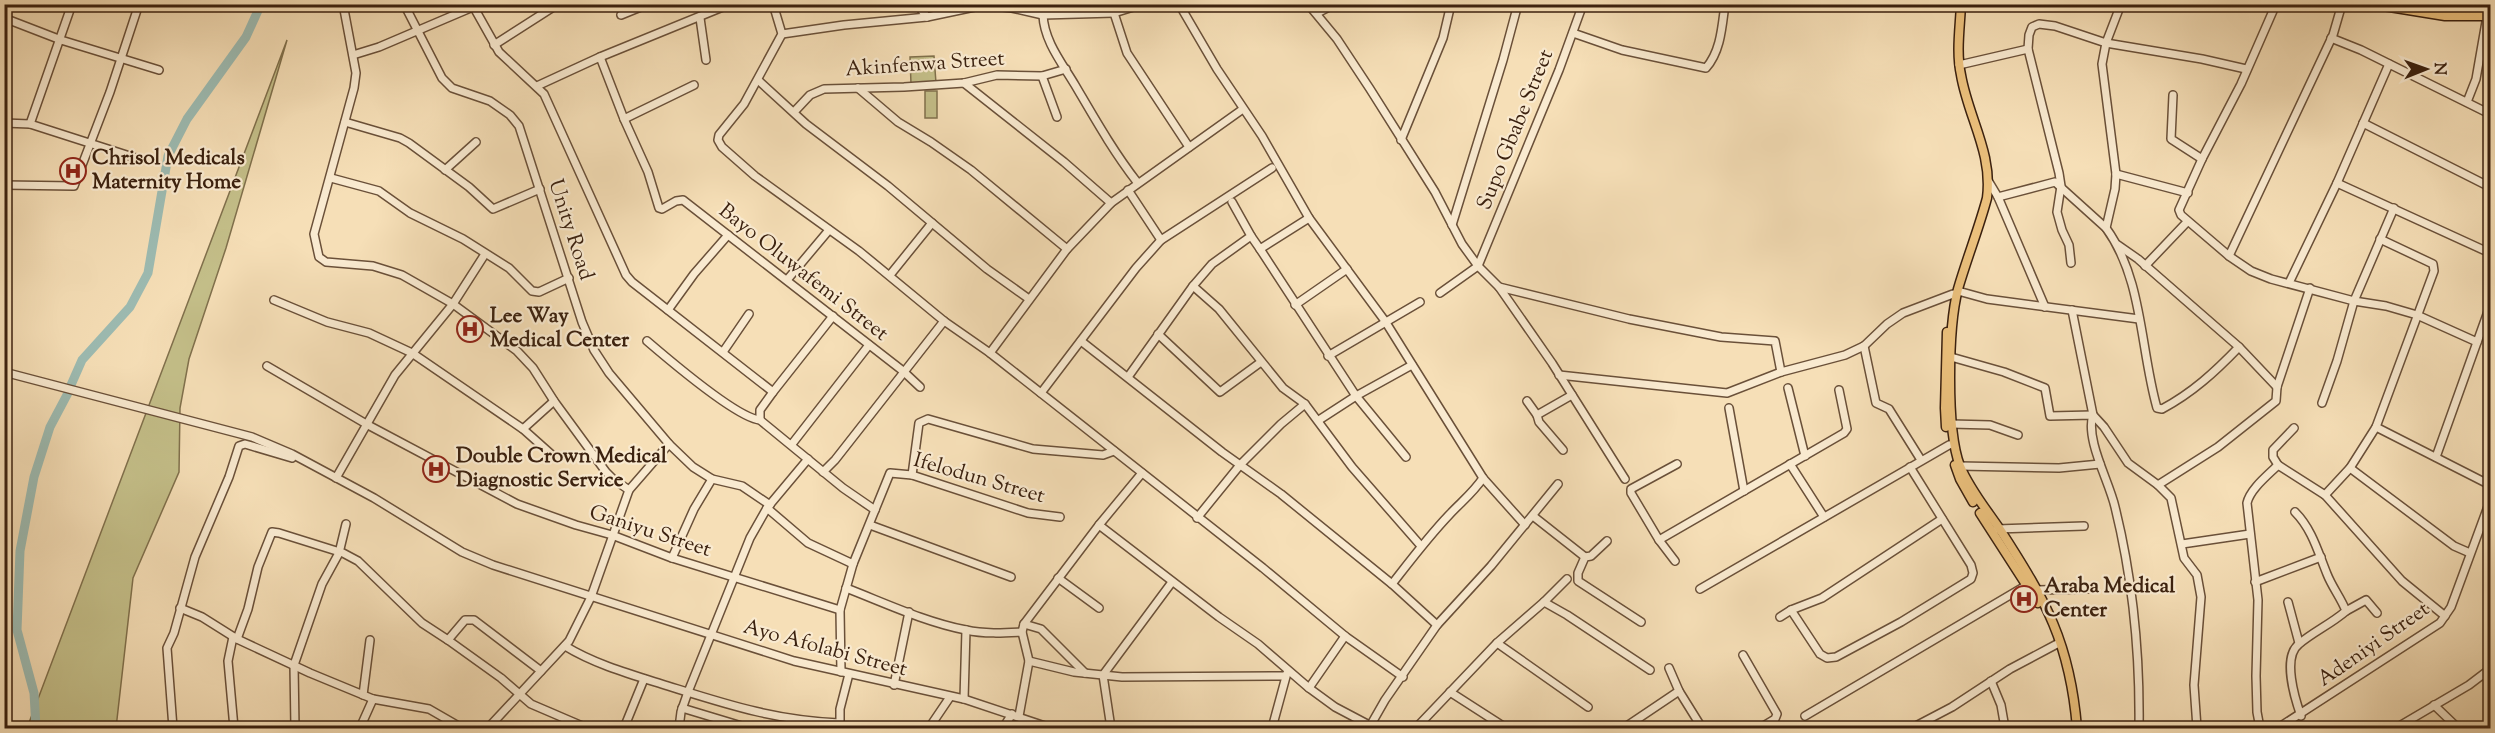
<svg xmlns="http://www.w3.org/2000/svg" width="2495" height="733" viewBox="0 0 2495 733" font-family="'Sorts Mill Goudy',serif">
	<rect width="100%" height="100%" fill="#f6dfb7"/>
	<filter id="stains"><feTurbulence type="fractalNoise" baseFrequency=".00333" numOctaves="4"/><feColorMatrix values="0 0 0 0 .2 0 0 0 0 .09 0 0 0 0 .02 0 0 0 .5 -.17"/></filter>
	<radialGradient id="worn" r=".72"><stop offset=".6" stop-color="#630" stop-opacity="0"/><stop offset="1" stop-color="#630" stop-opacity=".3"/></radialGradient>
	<g fill="#c4bf89" stroke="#80704c" stroke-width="1.5">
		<polygon points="287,40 226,248 189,359 180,408 179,472 133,578 116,728 27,728"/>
		<polygon points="934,56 936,83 911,84 910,57"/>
		<rect x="925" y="91" width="12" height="27"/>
	</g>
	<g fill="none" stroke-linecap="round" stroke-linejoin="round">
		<g stroke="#9dbcb3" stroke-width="9">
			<polyline points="71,385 82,360 130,307 148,273 168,156 187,119 246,37 261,4"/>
			<polyline points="36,728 34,693 17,630 20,551 34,477 50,427 68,393"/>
		</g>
		<defs>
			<g id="minor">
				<polyline points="343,4 356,73 354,88 314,234 319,257 326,262 373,266 402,275 453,304 517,351 533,368 554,401 606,472 613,479 629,490"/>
				<polyline points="404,4 442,78 452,88 490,101 510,115 519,126 582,322 594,350 609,373 669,444 693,467 712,479 742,486 770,505"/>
				<polyline points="472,4 499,52 544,94 626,275 632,282 773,392"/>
				<polyline points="773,4 782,34 744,104 719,135 718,140 722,147 755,176 859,251 944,321 990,353 1263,568 1345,636 1403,677"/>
				<polyline points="917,4 927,17"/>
				<polyline points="1179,4 1217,69 1262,136 1309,218 1385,321 1483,478 1525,525"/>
				<polyline points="1308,4 1337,39 1370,89 1435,192 1462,244 1478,266 1499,287 1629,319 1721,337 1775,341 1781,372"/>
				<path d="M2121 4 2106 43 2102 64 2116 174 2115 189 2106 228C2143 279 2140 348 2157 408L2162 409C2192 393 2215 372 2239 347"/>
				<polyline points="2276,4 2241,84 2202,159 2179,210 2181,215 2229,256 2251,271 2271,279 2354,301 2386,306 2417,315 2477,342"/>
				<polyline points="1114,13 1127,53 1189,147"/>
				<polyline points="1317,13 1335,4"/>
				<polyline points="621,15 648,4"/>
				<path d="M1043 15C1044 41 1062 63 1075 85 1095 119 1113 151 1137 182"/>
				<polyline points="4,18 61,40 159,70"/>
				<polyline points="700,18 706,60"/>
				<path d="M1573 33 1622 50 1706 68C1721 51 1722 26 1725 4"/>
				<polyline points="782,34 844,25 927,17 984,5 1012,8 1043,15 1114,13 1143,4"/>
				<polyline points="2331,38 2361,50 2490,114"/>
				<polyline points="494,45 558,4"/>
				<polyline points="353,55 379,47 473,7"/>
				<polyline points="600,57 624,119 648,172 659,208 662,209 676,201 683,200 903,371 920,387"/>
				<polyline points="1959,65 2028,49"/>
				<polyline points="1042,76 1057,117"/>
				<polyline points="758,80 806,124 888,186 987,269 1029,299"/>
				<polyline points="964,83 1064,162 1111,203"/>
				<polyline points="537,86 600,57 730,4"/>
				<polyline points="858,88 898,122 931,142 971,170 1067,249"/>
				<polyline points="2173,95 2171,139 2202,159"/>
				<polyline points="2467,102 2476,79 2487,16"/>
				<polyline points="794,112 810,95 824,89 904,87 964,83 997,75 1042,76 1066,69"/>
				<polyline points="624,119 694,85"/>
				<polyline points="345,122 400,138 409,143 469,187 493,209 540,189"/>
				<polyline points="4,123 30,124 136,158"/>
				<polyline points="2363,123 2490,187"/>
				<polyline points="30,124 72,4"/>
				<polyline points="1401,140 1443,38 1451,4"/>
				<polyline points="445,170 476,142"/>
				<polyline points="2116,174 2188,193"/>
				<polyline points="331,178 379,191 410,213 463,239 509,268 532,291 539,292 569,278"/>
				<polyline points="1989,182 1998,197 2045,307"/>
				<polyline points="2337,183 2490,253"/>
				<polyline points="4,185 74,186 110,92 139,4"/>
				<polyline points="1128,190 1161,240"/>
				<polyline points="1998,197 2055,182 2106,228"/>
				<polyline points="1452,225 1503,60 1518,4"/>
				<polyline points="1251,236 1260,249 1309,218"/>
				<polyline points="2118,245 2138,259 2239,347 2277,387"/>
				<polyline points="1260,249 1356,396 1319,420"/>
				<polyline points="2229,256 2333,35 2342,4"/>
				<polyline points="2071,263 2069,245 2062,230 2057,212 2061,186 2059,173 2028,49 2029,35 2032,27 2039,24 2055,26 2106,43 2202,59 2246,69"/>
				<polyline points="2145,266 2187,222"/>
				<polyline points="890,275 932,223"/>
				<polyline points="787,280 829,230"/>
				<polyline points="2289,283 2337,183 2389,64"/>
				<polyline points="1193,286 1219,309 1283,388 1305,404"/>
				<polyline points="1499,287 1552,363 1625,479"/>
				<polyline points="1958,291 1987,299 2139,319"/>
				<polyline points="1440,293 1478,266 1559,70 1583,4"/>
				<polyline points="274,300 327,322 369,333 412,353 523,429 551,454"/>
				<polyline points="1295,305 1347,269"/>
				<polyline points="668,310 694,274 728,235"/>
				<path d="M2072 310 2093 415C2085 439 2109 481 2115 507 2133 580 2140 653 2139 728"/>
				<polyline points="1158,334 1220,392 1261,362"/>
				<path d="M647 341C668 359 737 418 760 420L843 488 875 510"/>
				<polyline points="1081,341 1222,452 1281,494 1392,584 1437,625"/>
				<polyline points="1864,346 1876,403 1889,409 1921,460"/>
				<polyline points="723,352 749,314"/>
				<polyline points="990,353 1067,249 1111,203 1243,109"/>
				<polyline points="1328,356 1420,302"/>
				<polyline points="1951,357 2004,372 2045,388 2050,416 2093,415 2104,427 2128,463 2158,485 2218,447 2276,401 2277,387 2310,288"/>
				<polyline points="267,366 368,425 517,504 576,525 612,535 672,558 840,610"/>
				<polyline points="4,372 252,437 292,454 374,498 462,552 493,565 794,661 964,699 1051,728"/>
				<polyline points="1559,375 1727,393 1781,372 1845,355 1864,346 1887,324 1903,313 1953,294"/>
				<polyline points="1128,377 1193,286 1212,264 1251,236 1232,202"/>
				<polyline points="4,386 4,387"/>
				<polyline points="1788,388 1805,456"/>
				<polyline points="1041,393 1136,268 1161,240 1272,168"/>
				<polyline points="1527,401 1537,415 1572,395"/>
				<polyline points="2322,403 2337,361 2354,301 2394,208"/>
				<polyline points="1729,408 1744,491"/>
				<polyline points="1537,415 1539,422 1563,450"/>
				<polyline points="760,420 760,410 773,392 833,316"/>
				<polyline points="1951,424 1990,425 2018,435"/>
				<polyline points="2376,427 2490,485"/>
				<polyline points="523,429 554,401"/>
				<polyline points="792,444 869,345"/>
				<polyline points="1406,457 1356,396 1412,365"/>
				<polyline points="2436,457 2490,306"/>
				<polyline points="1790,464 1824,517"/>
				<polyline points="2278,465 2273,457 2273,450 2294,428"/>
				<polyline points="1960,466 2059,468 2100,464"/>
				<polyline points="2350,468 2454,546 2470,553"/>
				<polyline points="823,472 835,460 944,321"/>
				<polyline points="1142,473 1099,525 1024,624 1022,632 1029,661 1074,672 1122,677 1285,676"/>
				<polyline points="912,475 919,423 928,419 1033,449 1103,455 1114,451"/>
				<polyline points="336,478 395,375 453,304 485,254"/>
				<polyline points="2158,485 2171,498 2184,558 2197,575 2201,597 2194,685 2197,728"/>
				<polyline points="2325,495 2350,468 2376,427 2434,271 2433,264 2380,239"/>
				<polyline points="767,508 808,543 853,564"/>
				<path d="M2295 512C2312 529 2318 552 2327 574 2332 587 2341 598 2346 611 2331 624 2313 632 2299 644 2282 657 2295 699 2301 716"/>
				<polyline points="1533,516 1585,557"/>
				<polyline points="1197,518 1240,465 1281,424 1305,404 1352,467 1421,546"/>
				<polyline points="870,525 1011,577"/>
				<polyline points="1099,525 1219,617 1258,644 1309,688 1335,707 1371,726"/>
				<polyline points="1997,529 2084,526"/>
				<polyline points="1659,540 1844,433 1847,429 1839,390"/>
				<polyline points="1607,541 1591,556 1585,557 1578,573 1578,581 1641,622"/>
				<polyline points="2182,544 2250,534"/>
				<polyline points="672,558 694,509 712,479"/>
				<polyline points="1675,561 1659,540 1631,493 1631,489 1677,464"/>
				<polyline points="1058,578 1099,608"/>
				<polyline points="2255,582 2321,557"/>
				<path d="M1392 584C1410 561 1428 537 1449 515 1461 502 1473 493 1483 478"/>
				<path d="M846 588C885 603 925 622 966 630 984 634 1003 633 1022 632"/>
				<polyline points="1700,589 1949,445"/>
				<polyline points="2037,590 2088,589"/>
				<polyline points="1544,602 1567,615 1650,670"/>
				<polyline points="2288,602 2299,643"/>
				<polyline points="180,608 202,617 237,639 310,673 373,699 429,709 462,728"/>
				<polyline points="1791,610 1820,654 1827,658 1836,657 1901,622 1971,579 1973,573 1971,565 1910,467"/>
				<polyline points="2346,611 2366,600 2377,613"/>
				<polyline points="1780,617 1791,610 1822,598 1942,519"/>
				<polyline points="1024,624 1041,629 1085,673"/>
				<polyline points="233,637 228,661 234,728"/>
				<polyline points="237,639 248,609 258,567 272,532 279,533 343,553 358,561 422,623 448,640 501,678 531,704 587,728"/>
				<polyline points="448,640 465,620 474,620 541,671"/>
				<polyline points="1497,643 1588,707"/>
				<path d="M565 646C596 665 633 675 668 686 729 705 774 720 839 723"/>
				<polyline points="1743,655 1777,714 1775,719 1760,728"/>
				<polyline points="1669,668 1679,691 1702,728"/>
				<polyline points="841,672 840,610 853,564 890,473 912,475 1028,513 1060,517"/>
				<polyline points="1991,681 2001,705 2005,728"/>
				<polyline points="894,685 909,612"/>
				<polyline points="1309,688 1345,636"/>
				<polyline points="1450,692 1506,728"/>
				<polyline points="363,695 370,640"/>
				<polyline points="964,699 966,630"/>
				<polyline points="2434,705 2458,728"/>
				<polyline points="682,708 745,727 757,728"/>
				<polyline points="1019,716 1029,661"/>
				<polyline points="1805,716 2027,585"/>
				<polyline points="173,728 167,648 174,633 195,557 229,477 239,446 245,444 292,458"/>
				<polyline points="295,728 294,665 322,584 339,553 346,524"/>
				<polyline points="360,728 373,699"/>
				<polyline points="488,728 569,641 591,597 629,490 669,444"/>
				<polyline points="624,728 644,679"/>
				<polyline points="679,728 681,712 688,692 750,538 767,508 808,459"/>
				<polyline points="840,728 840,709 849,674"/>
				<polyline points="929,728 950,697"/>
				<polyline points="1003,728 1012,714"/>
				<polyline points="1111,728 1103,675 1172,582"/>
				<polyline points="1272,728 1287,673"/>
				<polyline points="1369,728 1385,700 1437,625 1491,566 1558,484"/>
				<polyline points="1416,728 1497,643 1544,602 1567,579"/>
				<polyline points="1624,728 1679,691"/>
				<polyline points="1912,728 1952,707 2010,669 2057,644"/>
				<path d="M2260 728 2257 712 2256 676 2258 600 2247 503C2250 489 2268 475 2278 465L2325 495 2402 581 2445 616"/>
				<polyline points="2278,728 2440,623 2451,607 2490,501"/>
				<polyline points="2396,728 2469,685 2490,669"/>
			</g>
			<g id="major">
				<path d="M1961 4C1960 28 1956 52 1961 75 1968 117 1993 153 1987 198 1979 228 1967 258 1958 289 1948 327 1946 430 1960 466 1970 490 1987 510 2001 531 2046 601 2070 643 2077 728"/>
				<polyline points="2371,4 2445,16 2490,16"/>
				<polyline points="2410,4 2451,11 2490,9"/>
				<polyline points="1946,427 1945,408 1947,332"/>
				<polyline points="1955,465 1960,479 1973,502"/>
				<polyline points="1980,513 2038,603"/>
			</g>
		</defs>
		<use href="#minor" stroke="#6a5039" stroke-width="10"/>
		<use href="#major" stroke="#3b210f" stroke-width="11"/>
		<use href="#minor" stroke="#f9ead0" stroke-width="7"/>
		<use href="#major" stroke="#ebc07c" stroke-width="8"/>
	</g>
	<defs>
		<symbol id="hospital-ring" viewBox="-11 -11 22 22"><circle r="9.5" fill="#f9ead0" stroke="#8f2418" stroke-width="1.5"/><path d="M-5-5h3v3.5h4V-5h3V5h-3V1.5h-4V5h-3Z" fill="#8f2418"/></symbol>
	</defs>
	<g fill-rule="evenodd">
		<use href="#hospital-ring" x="58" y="156" width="30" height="30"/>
		<use href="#hospital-ring" x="455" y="314" width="30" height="30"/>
		<use href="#hospital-ring" x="421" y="454" width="30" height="30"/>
		<use href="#hospital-ring" x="2009" y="584" width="30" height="30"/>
	</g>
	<g text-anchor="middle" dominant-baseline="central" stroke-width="4.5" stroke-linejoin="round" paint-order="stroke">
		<g font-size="21" fill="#3b210f" stroke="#f9ead0">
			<text transform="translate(925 65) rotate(-4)">Akinfenwa Street</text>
			<text transform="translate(1516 130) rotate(-68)">Supo Gbabe Street</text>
			<text transform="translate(570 230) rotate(72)">Unity Road</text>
			<text transform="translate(803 273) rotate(38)">Bayo Oluwafemi Street</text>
			<text transform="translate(979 479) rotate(16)">Ifelodun Street</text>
			<text transform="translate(650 532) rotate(18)">Ganiyu Street</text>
			<text transform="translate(2374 645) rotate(-35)">Adeniyi Street</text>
			<text transform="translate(825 649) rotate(15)">Ayo Afolabi Street</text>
		</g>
		<g font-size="21" font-weight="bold" fill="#3b210f" stroke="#f9ead0" text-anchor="start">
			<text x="92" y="159">Chrisol Medicals<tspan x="92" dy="24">Maternity Home</tspan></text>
			<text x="490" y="317">Lee Way<tspan x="490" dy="24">Medical Center</tspan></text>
			<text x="456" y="457">Double Crown Medical<tspan x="456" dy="24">Diagnostic Service</tspan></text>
			<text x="2044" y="587">Araba Medical<tspan x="2044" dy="24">Center</tspan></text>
		</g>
	</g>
	<rect width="2495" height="733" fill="none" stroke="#f6dfb7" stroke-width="24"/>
	<rect x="6" y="6" width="2483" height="721" fill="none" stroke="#3b210f" stroke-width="3"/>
	<rect x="12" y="12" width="2471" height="709" fill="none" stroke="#3b210f" stroke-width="1.5"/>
	<g transform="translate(2426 69) rotate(89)" stroke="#f9ead0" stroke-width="4.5" paint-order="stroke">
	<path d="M0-4.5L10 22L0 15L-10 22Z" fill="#3b210f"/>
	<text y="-9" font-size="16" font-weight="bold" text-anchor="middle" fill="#3b210f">N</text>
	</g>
	<rect width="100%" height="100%" filter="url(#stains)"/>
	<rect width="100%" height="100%" fill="url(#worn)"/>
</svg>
